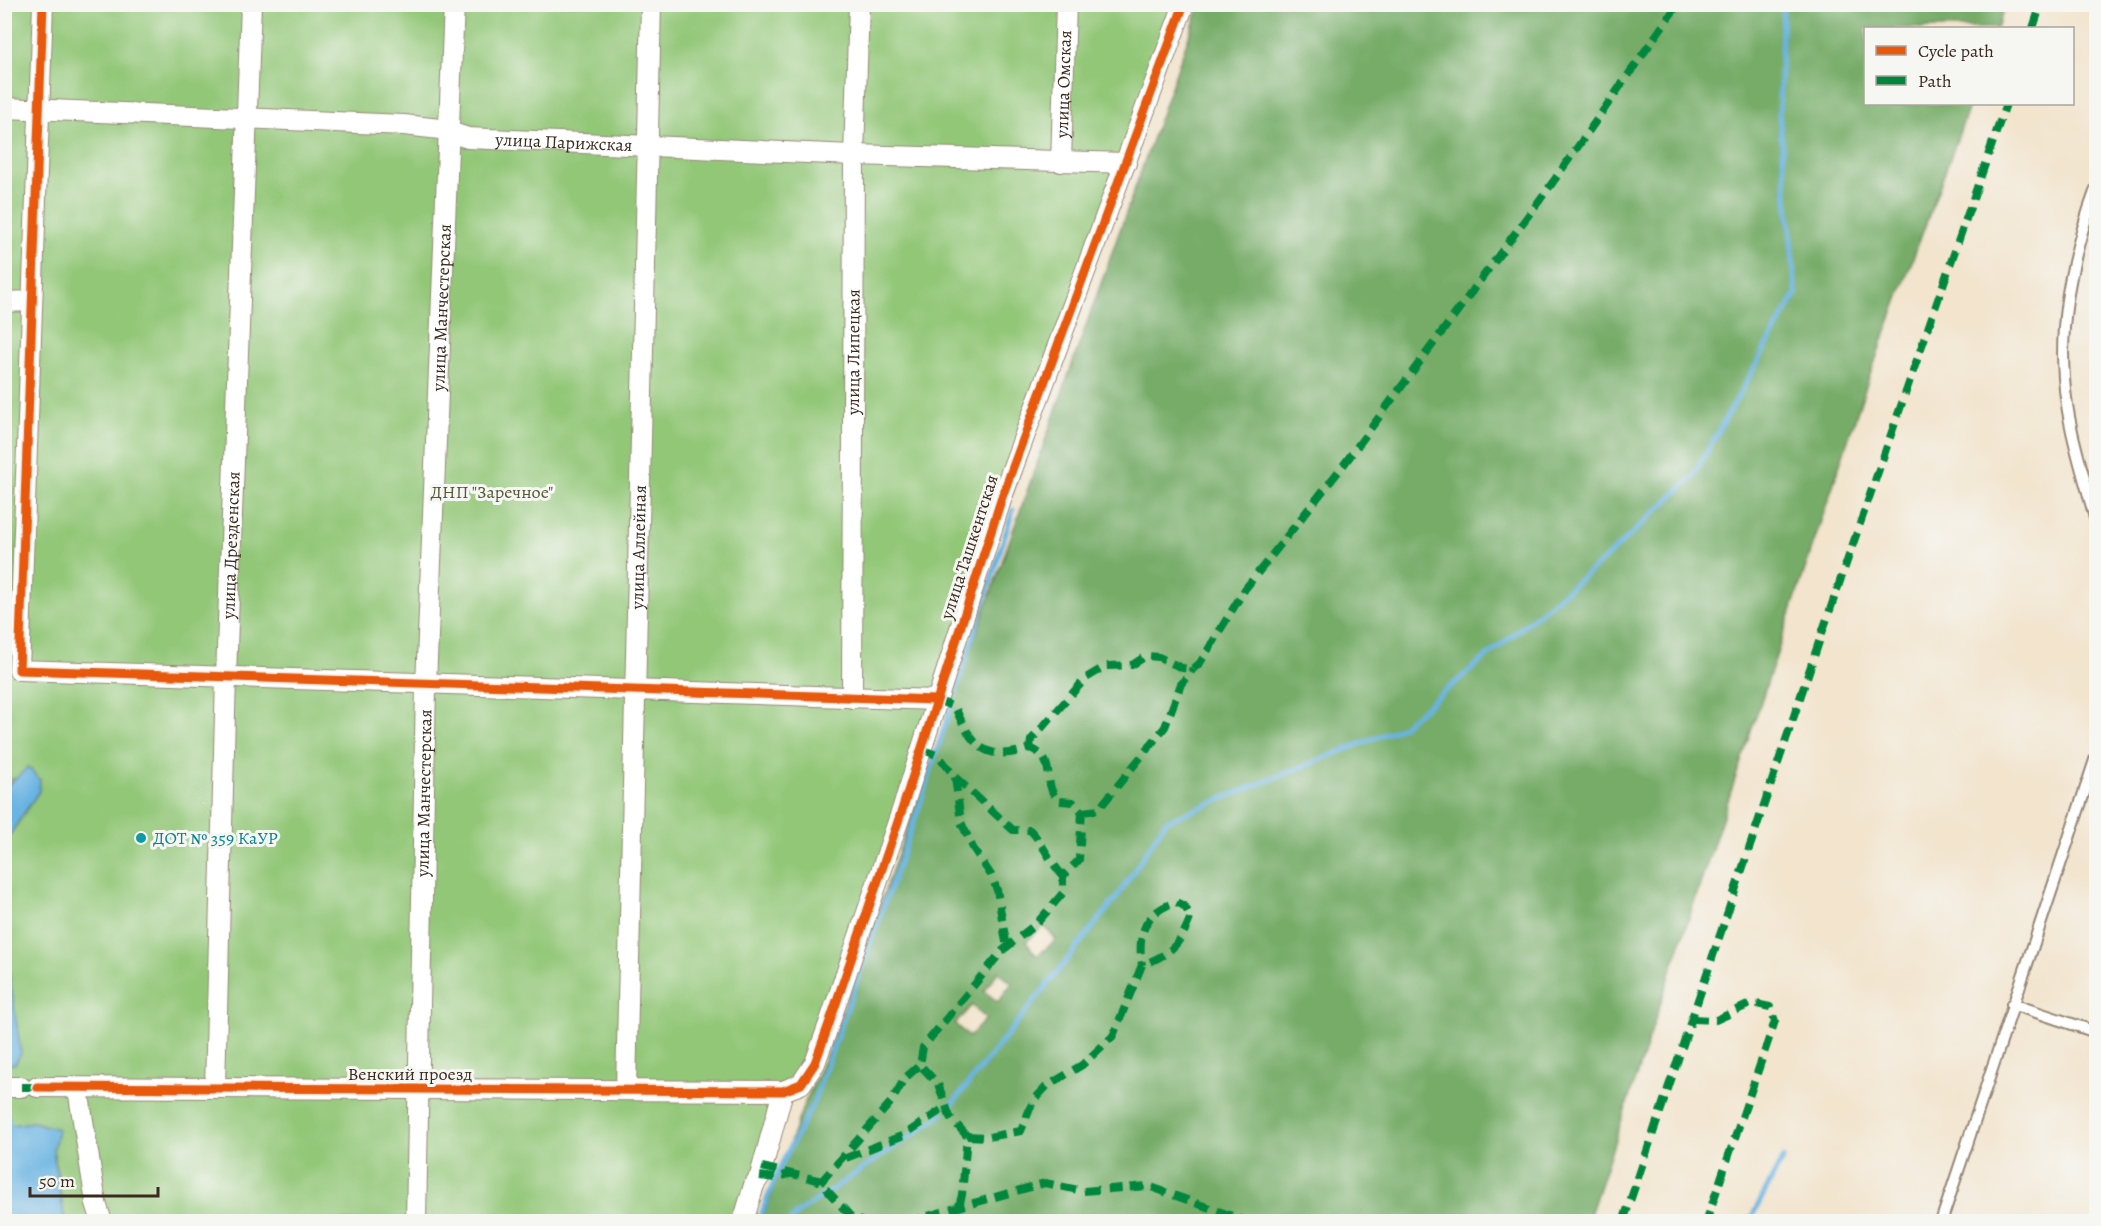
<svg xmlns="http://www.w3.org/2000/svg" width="2101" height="1226" viewBox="0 0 2101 1226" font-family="Alegreya,serif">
	<rect width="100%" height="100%" fill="#f6f6f2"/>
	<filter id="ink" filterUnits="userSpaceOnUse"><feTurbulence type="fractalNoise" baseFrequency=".0167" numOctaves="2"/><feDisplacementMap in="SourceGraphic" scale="12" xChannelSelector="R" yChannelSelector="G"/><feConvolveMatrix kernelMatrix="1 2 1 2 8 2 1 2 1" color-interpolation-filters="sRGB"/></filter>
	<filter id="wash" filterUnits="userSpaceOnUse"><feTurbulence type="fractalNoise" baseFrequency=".008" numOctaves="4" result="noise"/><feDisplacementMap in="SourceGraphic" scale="24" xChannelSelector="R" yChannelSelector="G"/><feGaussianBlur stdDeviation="1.35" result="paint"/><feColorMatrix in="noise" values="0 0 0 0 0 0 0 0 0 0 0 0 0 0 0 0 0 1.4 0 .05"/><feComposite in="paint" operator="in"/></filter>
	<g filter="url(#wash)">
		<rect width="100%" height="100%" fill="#f2e4cd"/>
		<polygon fill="#93c778" stroke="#67784b" stroke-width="1.5" points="5,5 1184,5 1133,143 829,1024 780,1099 743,1221 65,1221 53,1150 58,1129 33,1122 5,1126 5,1065 15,1064 20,1053 5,945 5,842 39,791 13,778 5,788"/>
		<path fill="#76ac68" stroke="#586b43" stroke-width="1.5" fill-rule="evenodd" d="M1200 5H2006L1997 28H1866V104H1970L1867 383 1588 1221 761 1222 803 1107 829 1048ZM1044 926 1056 940 1037 956 1026 942ZM998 972 1012 983 998 1002 984 991ZM972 1005 986 1019 969 1037 955 1024Z"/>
		<g fill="#69b4e2" stroke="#526f80" stroke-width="1.5">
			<polygon points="28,767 40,780 39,791 5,842 5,788"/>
			<polygon points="5,945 21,1053 15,1064 5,1065"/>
			<polygon points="33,1122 58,1129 53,1150 65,1221 5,1221 5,1126"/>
		</g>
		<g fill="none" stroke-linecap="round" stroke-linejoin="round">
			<g stroke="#69b4e2" stroke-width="5">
				<polyline points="4,1052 9,1080"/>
				<polyline points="952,1104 1117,897 1166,821 1400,728 1600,563 1692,478 1796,294 1779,112 1783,4"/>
				<polyline points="8,1131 9,1118"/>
				<polyline points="758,1222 779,1169 813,1103 919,807 1013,510"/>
				<polyline points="789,1222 799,1212 943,1114"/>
				<polyline points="1749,1222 1783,1158"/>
			</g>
		</g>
	</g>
	<g filter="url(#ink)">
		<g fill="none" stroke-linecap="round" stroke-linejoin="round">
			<defs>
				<g id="service">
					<path d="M2096 189C2074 249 2059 313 2064 378 2067 427 2084 475 2096 522"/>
					<polyline points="2012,1004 2096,1032"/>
					<polyline points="1941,1222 2096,757"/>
				</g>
				<g id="minor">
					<polyline points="43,4 19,670 936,700"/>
					<path id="s1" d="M4 108 404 125 440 129 468 138 854 155 1126 163"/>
					<path id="s2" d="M1061 162 1066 4"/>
					<polyline points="4,302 32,301"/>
					<path id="s3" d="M852 698 854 155 859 4"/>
					<polyline points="4,1087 21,1087"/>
					<polyline points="37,1087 783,1091 801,1084 815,1063 829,1024 903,807 1003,494 1184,4"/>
					<path id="s4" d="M215 1087 226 676 251 4"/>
					<polyline points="78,1089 96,1203 102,1222"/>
					<path id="s5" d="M626 1090 651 4"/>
					<path id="s6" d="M416 1222 426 684 454 4"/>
					<polyline points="743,1222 754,1185 760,1176 783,1091"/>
				</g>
			</defs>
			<use href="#service" stroke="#968776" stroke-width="14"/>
			<use href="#minor" stroke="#968776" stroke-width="22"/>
			<use href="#service" stroke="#fff" stroke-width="10"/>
			<use href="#minor" stroke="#fff" stroke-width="20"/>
			<g stroke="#00873e" stroke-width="8" stroke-dasharray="15 8" stroke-linecap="butt">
				<polyline points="2033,28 2041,4"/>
				<polyline points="2093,409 2096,408"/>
				<path d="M936 700 955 707C972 747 986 763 1030 748 1059 760 1040 783 1059 801L1073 802 1082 812 1079 860 1063 876V893L1037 923 1002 951 923 1047 920 1065 938 1084 950 1117 967 1136 962 1195 959 1206"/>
				<polyline points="1030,748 1031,740 1086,678 1106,666 1132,665 1146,656 1159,657 1182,668 1193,669 1200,663 1245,589 1342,467 1553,182 1678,4"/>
				<polyline points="921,749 939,756 955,777 961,822 973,848 991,875 997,890 1007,948"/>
				<path d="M955 777 1013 830H1030C1043 843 1049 861 1063 876"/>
				<polyline points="1082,812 1098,810 1165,727 1181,684 1193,669"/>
				<polyline points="1692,1019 1716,1020 1752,1003 1770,1007 1775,1021 1706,1222"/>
				<polyline points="21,1087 37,1087"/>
				<path d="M967 1136 988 1137 1021 1131 1033 1101 1047 1086 1082 1065 1113 1036 1142 965C1171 954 1180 945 1191 916L1184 906 1176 902C1145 912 1137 933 1142 965"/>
				<polyline points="846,1158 904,1135 947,1106"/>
				<polyline points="762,1167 818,1180 851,1217 863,1222"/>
				<polyline points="760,1176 775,1178 790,1174"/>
				<polyline points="820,1183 891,1102 905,1078 920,1065"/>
				<polyline points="906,1222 1045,1183 1083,1191 1148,1186 1249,1222"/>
				<polyline points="1623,1222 1822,633 2006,104"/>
			</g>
			<defs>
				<g id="cycleway">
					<polyline points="43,4 19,670 936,700"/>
					<polyline points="37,1087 783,1091 801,1084 815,1063 829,1024 903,807 1003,494 1184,4"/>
				</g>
			</defs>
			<use href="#cycleway" stroke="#f6f6f2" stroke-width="13"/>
			<use href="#cycleway" stroke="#e8590c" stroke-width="9"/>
		</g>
	</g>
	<circle fill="#0f9aa8" stroke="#f6f6f2" stroke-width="2" cx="141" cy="838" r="6"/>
	<g text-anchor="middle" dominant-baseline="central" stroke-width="6" stroke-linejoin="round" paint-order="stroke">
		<g font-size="18" fill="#3b2a1e" stroke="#f6f6f2">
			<text stroke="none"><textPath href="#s2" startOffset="78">улица Омская</textPath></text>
			<text stroke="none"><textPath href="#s1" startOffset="562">улица Парижская</textPath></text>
			<text stroke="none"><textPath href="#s6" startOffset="915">улица Манчестерская</textPath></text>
			<text stroke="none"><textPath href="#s3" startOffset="346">улица Липецкая</textPath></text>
			<text stroke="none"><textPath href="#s4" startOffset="542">улица Дрезденская</textPath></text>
			<text stroke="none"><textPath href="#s5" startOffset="543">улица Аллейная</textPath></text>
			<text transform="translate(969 547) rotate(-72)">улица Ташкентская</text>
			<text stroke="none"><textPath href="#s6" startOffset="429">улица Манчестерская</textPath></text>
			<text x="410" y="1074">Венский проезд</text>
		</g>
		<g font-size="18" fill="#555939" stroke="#f6f6f2">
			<text x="492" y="492">ДНП "Заречное"</text>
		</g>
		<g font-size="18" fill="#0d838f" stroke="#f6f6f2" text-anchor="start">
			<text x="153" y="838">ДОТ № 359 КаУР</text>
		</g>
	</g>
	<rect width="2101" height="1226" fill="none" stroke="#f6f6f2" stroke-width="24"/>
	<rect x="1864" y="27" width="210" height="78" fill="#f6f6f2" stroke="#aba49d" stroke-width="1.5"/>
	<rect x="1876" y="46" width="30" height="9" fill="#e8590c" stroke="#aba49d" stroke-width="1.5"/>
	<text x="1918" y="57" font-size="18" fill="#3b2a1e">Cycle path</text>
	<rect x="1876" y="76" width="30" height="9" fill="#00873e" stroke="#aba49d" stroke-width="1.5"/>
	<text x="1918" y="87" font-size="18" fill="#3b2a1e">Path</text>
	<path d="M30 1187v9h128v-9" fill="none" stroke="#3b2a1e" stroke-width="3"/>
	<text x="39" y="1187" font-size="18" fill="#3b2a1e" stroke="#f6f6f2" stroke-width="4.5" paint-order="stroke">50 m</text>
</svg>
